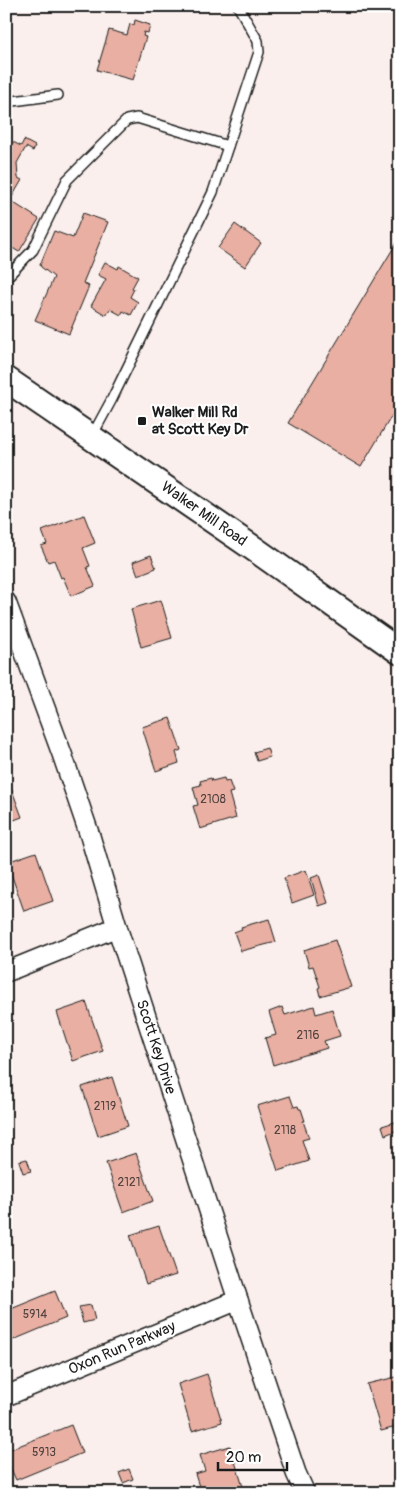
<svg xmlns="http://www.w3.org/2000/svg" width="406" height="1499" viewBox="0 0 406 1499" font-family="Pangolin,sans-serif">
	<rect width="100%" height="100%" fill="#faefec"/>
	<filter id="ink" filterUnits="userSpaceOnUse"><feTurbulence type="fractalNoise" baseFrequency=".02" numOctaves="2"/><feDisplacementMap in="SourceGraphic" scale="10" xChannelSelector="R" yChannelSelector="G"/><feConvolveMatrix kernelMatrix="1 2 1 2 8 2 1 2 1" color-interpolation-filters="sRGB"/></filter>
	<g filter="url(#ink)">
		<g fill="#e8afa2" stroke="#1c1c1c">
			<polygon points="135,20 150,25 148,33 144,32 143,36 146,37 133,80 97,70 109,30 127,35 130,24 134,25"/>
			<polygon points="7,139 21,146 24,140 35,146 33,151 26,147 17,163 18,178 22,180 12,197 6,194"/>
			<polygon points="6,198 39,219 19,252 6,244"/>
			<polygon points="83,213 108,222 83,283 89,286 69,334 35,320 54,277 41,267 40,265 54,231 73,238"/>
			<polygon points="235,224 261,243 245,267 218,248"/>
			<polygon points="400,237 400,402 361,467 288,423"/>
			<polygon points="105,262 118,269 119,266 138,277 132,288 134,289 130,297 138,302 131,315 123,311 121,315 110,309 106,315 91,306 106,279 98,275"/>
			<polygon points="84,515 95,543 83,548 90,566 87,567 95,586 71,596 63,577 61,578 54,560 48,562 41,546 47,544 42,531"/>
			<polygon points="151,555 156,568 138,575 133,562"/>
			<polygon points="161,600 172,638 141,647 131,609"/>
			<polygon points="170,718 181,750 176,752 179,763 156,771 142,727"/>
			<polygon points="267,748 270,757 257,761 254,752"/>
			<polygon points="6,774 22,817 6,823"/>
			<polygon points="211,778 212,781 224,778 225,782 229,781 233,792 229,793 236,818 200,829 193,806 198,805 193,787 201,785 200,781"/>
			<polygon points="36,852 53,901 24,911 7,862"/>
			<polygon points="306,870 314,895 292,903 284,878"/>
			<polygon points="319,875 328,903 319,906 311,878"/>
			<polygon points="269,919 276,942 241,951 234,932 242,929 241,927"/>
			<polygon points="335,940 351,987 320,996 318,988 320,987 313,966 309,967 304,950"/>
			<polygon points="86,1002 103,1051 73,1061 57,1012"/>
			<polygon points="314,1006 316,1014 332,1009 340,1036 324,1041 327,1048 273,1065 265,1038 276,1035 269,1012 282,1007 285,1015"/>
			<polygon points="112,1077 128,1126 98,1136 82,1087"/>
			<polygon points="290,1096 294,1107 298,1106 299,1109 301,1109 305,1121 303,1121 309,1138 302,1140 309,1161 278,1171 257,1106"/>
			<polygon points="398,1121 400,1129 385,1135 382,1126"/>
			<polygon points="136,1153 153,1201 123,1212 106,1163"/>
			<polygon points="27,1159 31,1171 23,1173 19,1161"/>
			<polygon points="159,1226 176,1275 146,1284 130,1235"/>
			<polygon points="55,1291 66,1318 6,1343 6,1311"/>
			<polygon points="91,1305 95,1320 83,1323 79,1307"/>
			<polygon points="207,1374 222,1422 192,1431 178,1384"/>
			<polygon points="400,1376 400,1426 381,1431 367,1384"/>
			<polygon points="71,1425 82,1453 16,1480 6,1458 6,1451"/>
			<polygon points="230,1446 245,1493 201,1493 195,1474 205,1471 200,1455"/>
			<polygon points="129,1469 133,1479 123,1483 119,1473"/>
		</g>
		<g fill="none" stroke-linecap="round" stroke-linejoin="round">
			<defs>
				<g id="service">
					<polyline points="6,102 58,95"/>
					<polyline points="6,278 33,250 67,180 127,120 137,118 228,146"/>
					<polyline points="92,436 112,399 213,192 259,52 258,41 238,6"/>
				</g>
				<g id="minor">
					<polyline points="6,602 62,754 90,836 117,927 238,1300 296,1473 305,1493"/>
					<polyline points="6,972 117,927"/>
					<polyline points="6,1396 238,1300"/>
				</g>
				<polyline id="tertiary" points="6,379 253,548 400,652"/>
			</defs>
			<use href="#service" stroke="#1c1c1c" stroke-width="12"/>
			<use href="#minor" stroke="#1c1c1c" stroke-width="22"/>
			<use href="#tertiary" stroke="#1c1c1c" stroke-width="28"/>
			<use href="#service" stroke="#fff" stroke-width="9"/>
			<use href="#minor" stroke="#fff" stroke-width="19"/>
			<use href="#tertiary" stroke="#fff" stroke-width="24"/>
		</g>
	</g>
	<rect fill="#1c1c1c" stroke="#fff" stroke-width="2" x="137" y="416" width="10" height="10" rx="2.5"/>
	<g text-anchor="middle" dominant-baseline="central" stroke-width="4" stroke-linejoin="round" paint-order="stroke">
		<g font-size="12" fill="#4f413e">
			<text x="213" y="799">2108</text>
			<text x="308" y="1035">2116</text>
			<text x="105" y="1106">2119</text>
			<text x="285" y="1130">2118</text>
			<text x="129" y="1182">2121</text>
			<text x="35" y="1314">5914</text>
			<text x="44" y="1452">5913</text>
		</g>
		<g font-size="15" font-weight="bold" fill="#1c1c1c" stroke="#fff" text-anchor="start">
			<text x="152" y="412">Walker Mill Rd<tspan x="152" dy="17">at Scott Key Dr</tspan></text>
		</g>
		<g font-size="15" fill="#1c1c1c" stroke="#fff">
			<text transform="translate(204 514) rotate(35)">Walker Mill Road</text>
			<text transform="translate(156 1047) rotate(72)">Scott Key Drive</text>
			<text transform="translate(122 1348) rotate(-23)">Oxon Run Parkway</text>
		</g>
	</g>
	<rect width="406" height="1499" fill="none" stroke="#fff" stroke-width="25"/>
	<rect x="12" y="12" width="381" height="1474" fill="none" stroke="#1c1c1c" stroke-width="2" filter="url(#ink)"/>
	<path d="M218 1462v8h69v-8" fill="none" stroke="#1c1c1c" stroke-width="2.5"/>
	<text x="226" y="1462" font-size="15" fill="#1c1c1c" stroke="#ffffff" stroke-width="4" paint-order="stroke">20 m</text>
</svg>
